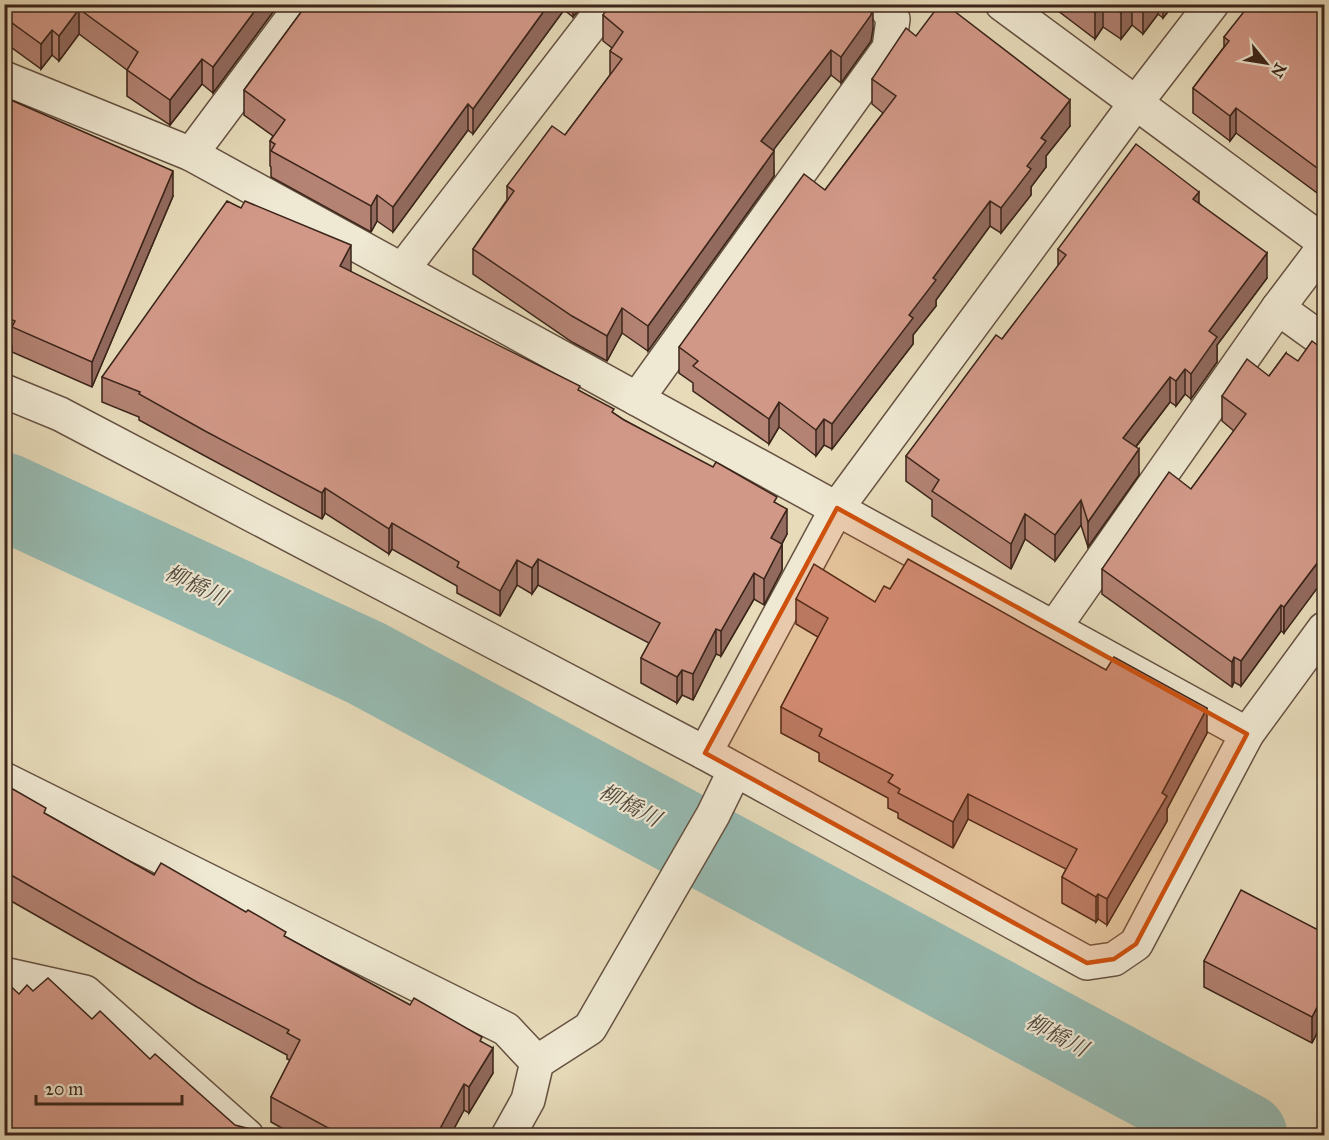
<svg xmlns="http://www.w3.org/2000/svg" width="1329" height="1140" viewBox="0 0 1329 1140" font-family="'IM FELL Great Primer','Noto Serif JP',serif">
	<rect width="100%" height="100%" fill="#e7dbba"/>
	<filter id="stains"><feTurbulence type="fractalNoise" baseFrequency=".00333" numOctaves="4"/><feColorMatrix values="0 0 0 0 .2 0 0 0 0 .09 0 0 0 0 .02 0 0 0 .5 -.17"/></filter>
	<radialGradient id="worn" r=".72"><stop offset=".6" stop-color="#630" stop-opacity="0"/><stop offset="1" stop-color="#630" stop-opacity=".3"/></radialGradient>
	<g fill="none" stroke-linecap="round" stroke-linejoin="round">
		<polyline stroke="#97bbb2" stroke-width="87" points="4,496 366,663 1244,1136"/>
		<defs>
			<g id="minor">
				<polyline points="1002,4 1324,242"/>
				<polyline points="4,78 191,154 1247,734"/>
				<polyline points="191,154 303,4"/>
				<polyline points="1324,247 1278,308 1324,341"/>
				<polyline points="402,270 607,4"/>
				<polyline points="4,391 60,414 705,753 1087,963 1114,959 1136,944 1247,734 1324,629"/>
				<polyline points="637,399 889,48 893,19 884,4"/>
				<polyline points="1054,628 1278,308"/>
				<polyline points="705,753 837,508 1135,104 1212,4"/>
				<polyline points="4,779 506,1029 537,1062"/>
				<polyline points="4,974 85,992 247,1136"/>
				<polyline points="508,1136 528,1100 537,1062 590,1028 713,815 735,770"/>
			</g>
		</defs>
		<use href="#minor" stroke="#665242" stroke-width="36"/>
		<use href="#minor" stroke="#efe8d2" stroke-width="33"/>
	</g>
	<g fill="#b48374" stroke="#3b251a" stroke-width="1.5">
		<polygon points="10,4 279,4 213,93 202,84 170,125 127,96 127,70 79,34 59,61 52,55 41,69 4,42 4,12"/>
		<polygon points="307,4 584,4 573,17 564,10 473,134 468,130 393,232 377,221 371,232 271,177 271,167 270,166 270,141 273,136 244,115 244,90"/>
		<polygon points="1049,4 1174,4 1163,18 1158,14 1143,34 1132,25 1121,39 1103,27 1095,39"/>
		<polygon points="1324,4 1324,198 1236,133 1230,141 1193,113 1193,88 1224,47 1224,37 1272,7"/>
		<polygon points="603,15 873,28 871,41 841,83 831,75 773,150 774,176 648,351 622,333 607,361 572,342 473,274 473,249 507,200 507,186 565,135 610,75 610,51 612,48 603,41"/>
		<polygon points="916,36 1070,126 1046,156 1046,167 1031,187 1031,195 1001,233 990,226 936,300 936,306 913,335 913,344 832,449 824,445 816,456 779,427 769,444 693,391 693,383 679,373 679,347 825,190 883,113 872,104 872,79"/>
		<polygon points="4,97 173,196 92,387 12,352 12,345 4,342"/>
		<polygon points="1199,203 1267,278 1217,345 1217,362 1191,399 1185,394 1176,406 1170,402 1136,447 1139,475 1088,547 1081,525 1055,561 1025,539 1011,569 932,516 932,500 906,481 906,456 1002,339 1058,266 1058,249"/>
		<polygon points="351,271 350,272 580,391 624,420 777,504 787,534 782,544 782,570 764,605 754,599 721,656 716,654 693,700 682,695 677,703 641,683 641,658 649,643 538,585 532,594 517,585 500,616 457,593 457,586 392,549 389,554 325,513 322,519 205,456 139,420 139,417 102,402 102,377"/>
		<polygon points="1286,353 1284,633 1281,631 1241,686 1234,682 1232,687 1102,594 1102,569 1191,489 1234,431 1222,421 1222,396 1269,376"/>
		<polygon points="890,589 1207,733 1167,809 1167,821 1107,925 1098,919 1096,922 1062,903 1062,877 1066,869 968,819 953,848 898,818 898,813 888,808 888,798 819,761 819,753 781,733 781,707 818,637 796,624 796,599 875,602"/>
		<polygon points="4,784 46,814 154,875 286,937 410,1005 482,1042 493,1073 469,1113 464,1110 450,1136 296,1136 271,1122 271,1097 290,1060 287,1059 287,1055 197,1007 4,897"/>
		<polygon points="1324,933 1324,1019 1312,1043 1204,987 1204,961"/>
	</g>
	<g fill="#926a5e" stroke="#3b251a" stroke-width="1.5">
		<polygon points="260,4 279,4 213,93 213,67"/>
		<polygon points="549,4 564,4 564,10 473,134 473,109"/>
		<polygon points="573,4 584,4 573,17"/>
		<polygon points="873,4 873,28 871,41 841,83 841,57"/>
		<polygon points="1101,4 1103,4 1103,27 1095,39 1095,13"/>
		<polygon points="1128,4 1132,4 1132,25 1121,39 1121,13"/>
		<polygon points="1146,4 1158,4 1158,14 1143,34 1143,8"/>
		<polygon points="1163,4 1174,4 1163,18"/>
		<polygon points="79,9 79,34 59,61 59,36"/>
		<polygon points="52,30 52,55 41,69 41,44"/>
		<polygon points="831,50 831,75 761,166 761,141"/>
		<polygon points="202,59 202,84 170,125 170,100"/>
		<polygon points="1070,100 1070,126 1046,156 1046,167 1031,187 1031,195 1001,233 1001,208 1041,138"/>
		<polygon points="468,104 468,130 393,232 393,207"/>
		<polygon points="1236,108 1236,133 1230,141 1230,116"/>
		<polygon points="774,151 774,176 648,351 648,326"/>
		<polygon points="173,171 173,196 92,387 92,362"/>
		<polygon points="1199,192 1199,217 1193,199"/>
		<polygon points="377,195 377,221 371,232 371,206"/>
		<polygon points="990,201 990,226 936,300 936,306 913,335 913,344 832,449 832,424 909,315 933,278"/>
		<polygon points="351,245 351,271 340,292 340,266"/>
		<polygon points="1267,253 1267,278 1217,345 1217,362 1191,399 1191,374 1209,331"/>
		<polygon points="622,308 622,333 607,361 607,336"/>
		<polygon points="1185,369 1185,394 1176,406 1176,381"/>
		<polygon points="1170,377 1170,402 1123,463 1123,438"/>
		<polygon points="779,402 779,427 769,444 769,419"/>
		<polygon points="824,419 824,445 816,456 816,430"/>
		<polygon points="1139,449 1139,475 1088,547 1088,522"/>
		<polygon points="325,488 325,513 322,519 322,493"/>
		<polygon points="1081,500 1081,525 1055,561 1055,535"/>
		<polygon points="787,509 787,534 771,563 771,538"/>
		<polygon points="1025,514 1025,539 1011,569 1011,544"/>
		<polygon points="392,523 392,549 389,554 389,529"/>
		<polygon points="782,544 782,570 764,605 764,579"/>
		<polygon points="1324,554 1324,579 1284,633 1284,607"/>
		<polygon points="538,559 538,585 532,594 532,568"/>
		<polygon points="517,560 517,585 500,616 500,591"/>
		<polygon points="754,573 754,599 721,656 721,631"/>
		<polygon points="1281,605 1281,631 1241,686 1241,661"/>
		<polygon points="716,629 716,654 693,700 693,674"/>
		<polygon points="1234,657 1234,682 1232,687 1232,662"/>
		<polygon points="682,670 682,695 677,703 677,677"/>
		<polygon points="1207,708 1207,733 1167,809 1167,821 1107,925 1107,899 1162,793"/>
		<polygon points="968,794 968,819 953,848 953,822"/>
		<polygon points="1098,894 1098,919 1096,922 1096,897"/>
		<polygon points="1324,994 1324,1019 1312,1043 1312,1017"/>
		<polygon points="493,1048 493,1073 469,1113 469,1087"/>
		<polygon points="464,1084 464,1110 450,1136 436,1136"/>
	</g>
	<g fill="#d19887" stroke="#3b251a" stroke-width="1.5">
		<polygon points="10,4 260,4 213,67 202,59 170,100 127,70 138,52 79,9 59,36 52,30 41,44 4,17 4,12"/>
		<polygon points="307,4 549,4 473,109 468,104 393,207 377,195 371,206 271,151 275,144 270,141 285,120 244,90"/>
		<polygon points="610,4 873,4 871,15 841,57 831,50 761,141 774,151 648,326 622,308 607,336 572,316 473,249 514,191 507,186 552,126 565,135 622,59 610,51 623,32 603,15"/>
		<polygon points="940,4 945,4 1070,100 1041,138 1046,141 1027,166 1031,169 1001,208 990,201 933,278 936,280 909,315 913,318 832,424 824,419 816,430 779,402 769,419 693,366 698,361 679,347 804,174 825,190 896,96 872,79 906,28 916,36"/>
		<polygon points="1083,4 1101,4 1095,13"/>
		<polygon points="1108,4 1128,4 1121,13"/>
		<polygon points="1139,4 1146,4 1143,8"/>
		<polygon points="1250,4 1269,4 1272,7 1273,4 1324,4 1324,173 1236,108 1230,116 1193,88 1229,41 1224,37"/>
		<polygon points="4,97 173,171 92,362 12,327 15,321 4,316"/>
		<polygon points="1136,144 1199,192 1193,199 1267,253 1209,331 1217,337 1191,374 1185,369 1176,381 1170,377 1123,438 1139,449 1088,522 1081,500 1055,535 1025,514 1011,544 932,491 939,480 906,456 996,335 1002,339 1066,255 1058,249"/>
		<polygon points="227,201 241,208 245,201 351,245 340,266 580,386 578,390 614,409 612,412 624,420 713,467 716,462 777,497 774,502 787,509 771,538 782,544 764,579 754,573 721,631 716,629 693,674 682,670 677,677 641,658 660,623 538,559 532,568 517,560 500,591 457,567 459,562 392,523 389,529 325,488 322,493 205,431 139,394 140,392 102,377"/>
		<polygon points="1312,341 1324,350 1324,554 1284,607 1281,605 1241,661 1234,657 1232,662 1102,569 1169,472 1191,489 1246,414 1222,396 1247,359 1269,376 1286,353 1298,361"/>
		<polygon points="908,559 1106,670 1114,657 1207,708 1162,793 1167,796 1107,899 1098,894 1096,897 1062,877 1077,849 968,794 953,822 898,793 900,789 888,782 893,775 819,736 822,729 781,707 828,618 796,599 814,564 875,602 884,586 890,589"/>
		<polygon points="4,784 46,808 44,813 154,875 161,863 246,912 248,910 286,932 284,936 410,1005 414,998 482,1037 480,1041 493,1048 469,1087 464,1084 436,1136 343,1136 271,1097 300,1040 287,1033 289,1030 197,982 4,871"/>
		<polygon points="1241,890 1324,933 1324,994 1312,1017 1204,961"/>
		<polygon points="48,978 92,1019 100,1011 150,1059 155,1054 235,1125 254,1130 260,1136 4,1136 4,980 19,994 27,985 33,991"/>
	</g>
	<path fill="#ce510e" fill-opacity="0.2" stroke="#ce510e" stroke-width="4.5" stroke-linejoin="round" d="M837 508 1247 734 1136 944 1114 959 1087 963 705 753Z"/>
	<g text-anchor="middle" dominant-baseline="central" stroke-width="4.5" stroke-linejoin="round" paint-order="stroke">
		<g font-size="22" font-style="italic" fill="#524a40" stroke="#efe8d2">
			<text transform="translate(196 585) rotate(25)">柳橋川</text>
			<text transform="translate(630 805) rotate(28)">柳橋川</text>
			<text transform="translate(1057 1035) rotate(28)">柳橋川</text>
		</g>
	</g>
	<rect width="1329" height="1140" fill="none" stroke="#e7dbba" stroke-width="24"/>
	<rect x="6" y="6" width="1317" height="1128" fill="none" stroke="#3b251a" stroke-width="3"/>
	<rect x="12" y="12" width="1305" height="1116" fill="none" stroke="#3b251a" stroke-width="1.5"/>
	<g transform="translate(1266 63) rotate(120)" stroke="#efe8d2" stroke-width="4.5" paint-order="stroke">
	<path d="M0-4.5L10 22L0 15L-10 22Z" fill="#3b251a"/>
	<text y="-9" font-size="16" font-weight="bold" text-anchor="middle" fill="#3b251a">N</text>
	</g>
	<path d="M36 1095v9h146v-9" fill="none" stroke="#3b251a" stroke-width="3"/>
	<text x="45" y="1095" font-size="18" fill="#3b251a" stroke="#efe8d2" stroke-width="4.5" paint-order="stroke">20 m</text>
	<rect width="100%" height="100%" filter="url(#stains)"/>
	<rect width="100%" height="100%" fill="url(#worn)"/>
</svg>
